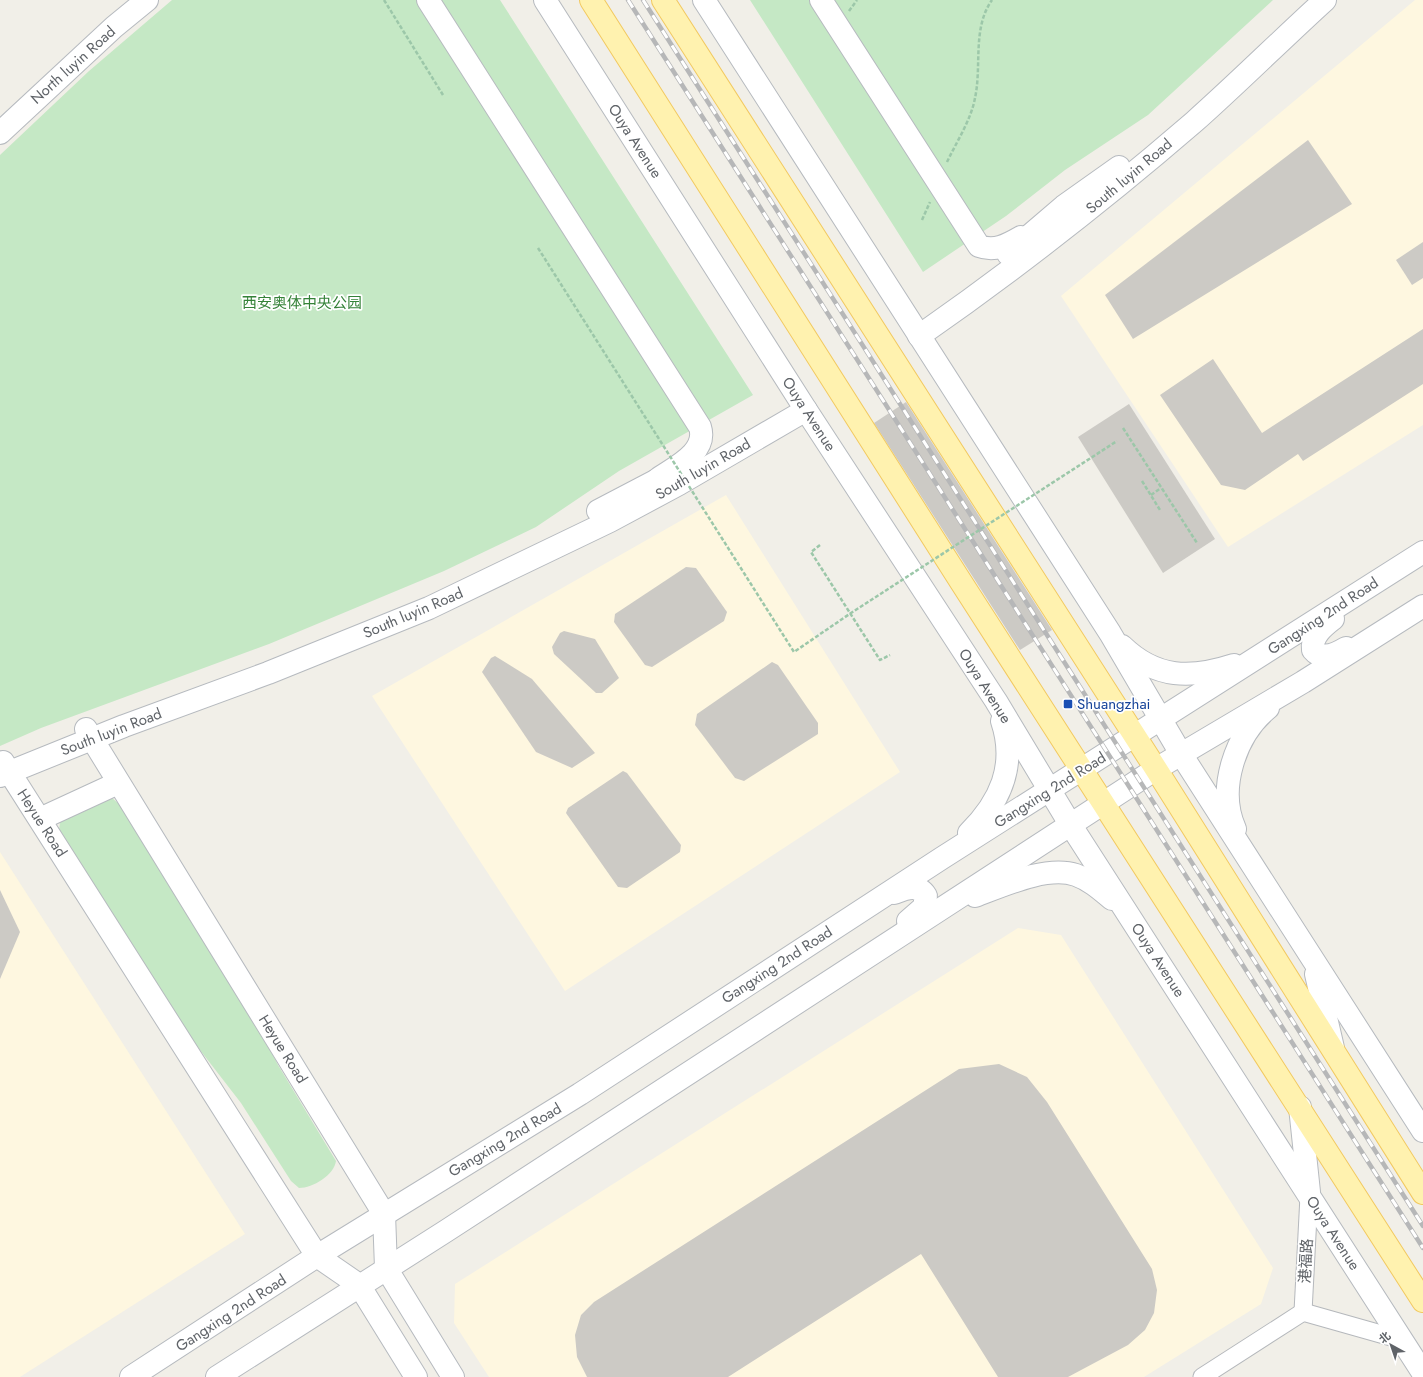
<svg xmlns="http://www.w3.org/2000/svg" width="1423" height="1377" viewBox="0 0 1423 1377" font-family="Jost,'Noto Sans SC',sans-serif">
	<rect width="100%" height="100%" fill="#f1efe8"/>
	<g fill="#fef7e0">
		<polygon points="1415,0 1423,0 1423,425 1228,547 1061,296"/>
		<polygon points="726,495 900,772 565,991 372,696"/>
		<polygon points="0,852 245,1234 20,1377 0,1377"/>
		<polygon points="1018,928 1061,935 1273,1268 1261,1304 1144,1377 489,1377 454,1323 455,1284"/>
	</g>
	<g fill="#c5e8c5">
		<polygon points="172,0 500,0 753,395 619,471 536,527 444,571 269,644 41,728 0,746 0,155 89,71"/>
		<polygon points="750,0 1273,0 1148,115 1065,170 1006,216 923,272"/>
		<path d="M111 797 119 804 252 1013 278 1065 336 1161C334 1175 313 1188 299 1188L291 1181 241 1103 193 1041 59 831 60 822Z"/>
	</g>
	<g fill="#cccac5">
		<polygon points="1308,140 1352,204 1133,339 1105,295"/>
		<polygon points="1423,242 1423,278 1412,285 1396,260"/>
		<polygon points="1423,329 1423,384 1303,461 1298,454 1245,490 1221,485 1160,395 1213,359 1262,433"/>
		<polygon points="906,402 1052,630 1020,650 874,423"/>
		<polygon points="1129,404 1215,539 1163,573 1078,437"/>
		<polygon points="686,567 696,568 727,612 724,621 652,667 645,665 614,622 615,614"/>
		<polygon points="564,631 595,639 619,678 602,693 596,693 554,654 552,647 560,633"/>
		<polygon points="495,656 532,679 595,753 572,768 536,752 482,672 491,658"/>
		<polygon points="772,662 778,665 818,723 818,734 744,781 735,778 695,725 697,714"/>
		<polygon points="623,771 627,773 681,845 680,852 627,888 618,887 566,813 568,808"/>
		<polygon points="0,890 20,932 0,979"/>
		<polygon points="999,1064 1027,1077 1047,1102 1152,1269 1157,1290 1154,1313 1145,1330 1128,1345 1068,1377 998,1377 921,1254 728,1377 587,1377 577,1357 575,1335 581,1315 594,1302 959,1069"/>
	</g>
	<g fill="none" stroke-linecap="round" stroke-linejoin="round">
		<defs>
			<g id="street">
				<polyline points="1303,1312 1309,1196"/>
				<polyline points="1202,1377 1303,1312 1402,1340"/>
			</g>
			<g id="secondary">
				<path d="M428 0 700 427C708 452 675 467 658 479"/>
				<polyline points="545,0 806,410 996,701 1070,824 1423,1373"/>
				<polyline points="704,0 1110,633 1181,754 1423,1131"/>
				<path d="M821 0 979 246C995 252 1007 245 1021 237"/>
				<polyline points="0,133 114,27 147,0"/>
				<polyline points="1008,254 1064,206 1119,167"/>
				<path d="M919 336C1015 269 1106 198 1194 122 1239 82 1281 40 1325 0"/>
				<polyline points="598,511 663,477"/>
				<path d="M1333 619C1324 626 1311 636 1313 650 1322 661 1336 654 1346 648"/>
				<path d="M1122 646C1156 679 1191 679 1234 665"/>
				<polyline points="86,729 384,1214 386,1268 453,1377"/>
				<polyline points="3,762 317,1256 359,1285 416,1377"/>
				<polyline points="0,776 124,726 268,673 429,608 610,521 679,484 806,410"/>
				<polyline points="40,819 118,783"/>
				<path d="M1235 829C1217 789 1235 735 1268 708"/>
				<path d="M969 833C1000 802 1017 766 1002 721"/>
				<path d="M894 893C905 889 918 883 926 896L924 907 908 921"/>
				<path d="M975 896C1002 886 1047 865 1076 875 1090 880 1100 889 1112 899"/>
				<polyline points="1316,974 1333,1048"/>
				<polyline points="1300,1107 1309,1192"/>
				<polyline points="131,1377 317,1256 580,1094 942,858 1423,552"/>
				<polyline points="217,1377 446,1231 1156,769 1303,682 1423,606"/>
			</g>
			<g id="primary">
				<polyline points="591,0 961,582 1423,1301"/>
				<polyline points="663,0 1156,769 1423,1193"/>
			</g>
		</defs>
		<use href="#street" stroke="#b5b8bc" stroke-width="19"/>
		<use href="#secondary" stroke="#b6babf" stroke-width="24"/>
		<use href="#primary" stroke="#f2c960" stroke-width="24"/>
		<g stroke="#9cc7a9" stroke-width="2.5" stroke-dasharray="4 2" stroke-linecap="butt">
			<polyline points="384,0 443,95"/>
			<polyline points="849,11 857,0"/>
			<path d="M947 162C957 141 971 120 975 98 982 66 972 28 992 0"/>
			<polyline points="922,220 930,202"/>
			<polyline points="1123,428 1197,543"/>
			<polyline points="1142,481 1160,510"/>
			<polyline points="1151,495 1161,488"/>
			<polyline points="820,545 811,552 880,660 890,655"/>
		</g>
		<use href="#street" stroke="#fff" stroke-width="17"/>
		<use href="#secondary" stroke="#fff" stroke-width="22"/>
		<use href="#primary" stroke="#fff2af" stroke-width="22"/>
		<defs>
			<g id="rail">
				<polyline points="628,0 1423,1248"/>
				<polyline points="643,0 1423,1226"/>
			</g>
		</defs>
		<use href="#rail" stroke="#b6b7b8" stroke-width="4.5"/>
		<use href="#rail" stroke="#fff" stroke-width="3" stroke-dasharray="9" stroke-linecap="butt"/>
		<polyline stroke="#9cc7a9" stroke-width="2.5" stroke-dasharray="4 2" stroke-linecap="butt" points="538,248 794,652 851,613 1117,441"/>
	</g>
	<rect fill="#1a4fb4" stroke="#fff" stroke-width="1.5" x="1063" y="699" width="10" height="10" rx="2"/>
	<g text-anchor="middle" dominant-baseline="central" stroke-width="3.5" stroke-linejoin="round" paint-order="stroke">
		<g font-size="15" fill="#5f6368" stroke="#fff">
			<text transform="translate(73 65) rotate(-42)">North luyin Road</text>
			<text transform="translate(635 141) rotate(57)">Ouya Avenue</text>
			<text transform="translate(1129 176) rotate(-40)">South luyin Road</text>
			<text transform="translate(809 414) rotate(57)">Ouya Avenue</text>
			<text transform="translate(703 469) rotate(-30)">South luyin Road</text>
			<text transform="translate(413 613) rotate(-23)">South luyin Road</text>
			<text transform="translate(1323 616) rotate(-33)">Gangxing 2nd Road</text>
			<text transform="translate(985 686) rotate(58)">Ouya Avenue</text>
			<text transform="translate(111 732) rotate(-21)">South luyin Road</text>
			<text transform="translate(1050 790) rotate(-32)">Gangxing 2nd Road</text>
			<text transform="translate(42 823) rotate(57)">Heyue Road</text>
			<text transform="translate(1158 960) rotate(57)">Ouya Avenue</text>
			<text transform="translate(777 965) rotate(-33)">Gangxing 2nd Road</text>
			<text transform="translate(283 1049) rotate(58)">Heyue Road</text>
			<text transform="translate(505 1140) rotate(-31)">Gangxing 2nd Road</text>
			<text transform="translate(1333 1233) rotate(57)">Ouya Avenue</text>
			<text transform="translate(1306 1261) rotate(-87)">港福路</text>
			<text transform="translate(231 1313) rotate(-33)">Gangxing 2nd Road</text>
		</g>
		<g font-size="15" fill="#348238" stroke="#fff">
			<text x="302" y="303">西安奥体中央公园</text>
		</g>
		<g font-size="15" fill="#164399" stroke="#fff" text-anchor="start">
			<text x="1077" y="704">Shuangzhai</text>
		</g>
	</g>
	<g transform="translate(1391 1345) rotate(320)" stroke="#ffffff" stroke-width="3" paint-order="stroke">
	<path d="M0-3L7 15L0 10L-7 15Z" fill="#5f6368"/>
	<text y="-6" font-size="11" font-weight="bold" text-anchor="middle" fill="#5f6368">北</text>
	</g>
</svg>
